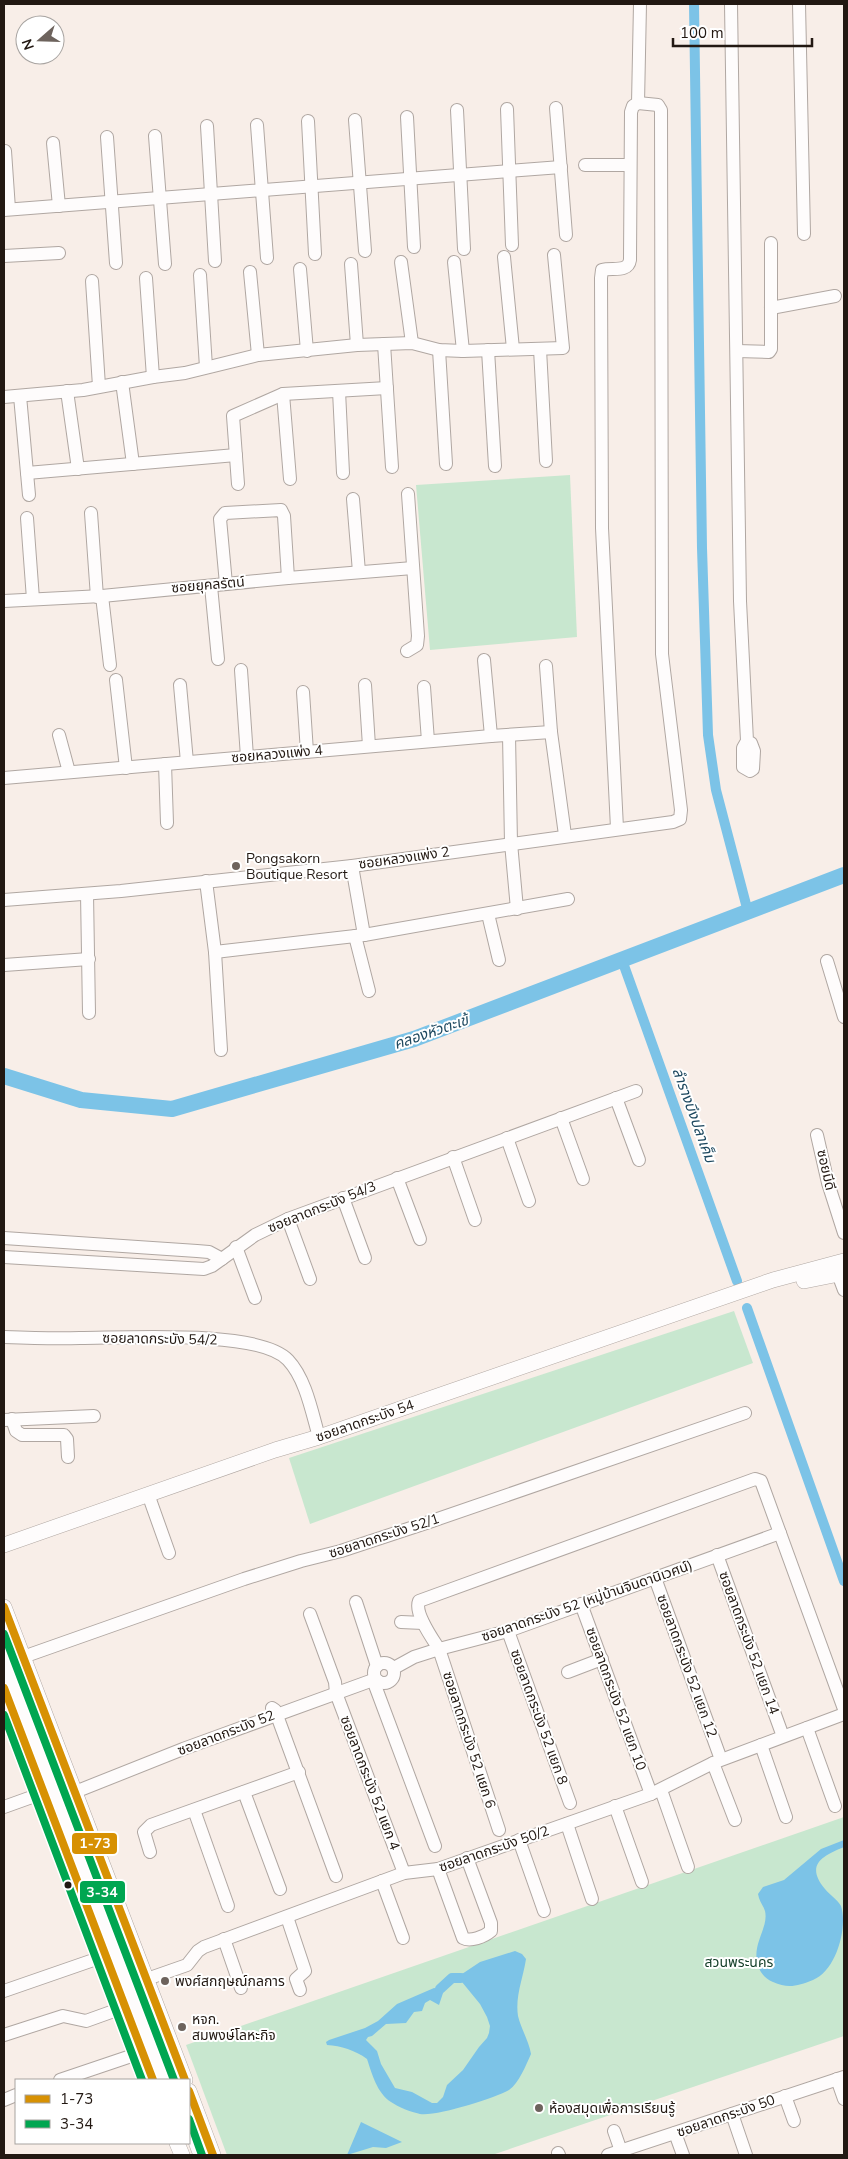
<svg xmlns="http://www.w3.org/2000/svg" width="848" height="2159" viewBox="0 0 848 2159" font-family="'Nunito Sans','Noto Sans Thai',sans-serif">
	<rect width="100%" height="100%" fill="#f8eee8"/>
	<g fill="#c8e7cf">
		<polygon points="570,475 577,637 430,650 416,485"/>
		<polygon points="734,1311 753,1363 310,1524 289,1458"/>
		<polygon points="844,1817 844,2036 492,2155 227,2155 186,2045"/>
	</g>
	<g fill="#7cc3e7">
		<path d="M844 1840V1847C822 1856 805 1865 825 1889 830 1895 837 1899 841 1906 848 1928 836 1971 813 1980 798 1986 788 1989 773 1982 766 1979 761 1974 758 1966 751 1944 769 1928 765 1911 763 1905 759 1901 758 1894L763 1887 784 1880 821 1849Z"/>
		<path d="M515 1951 522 1954 526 1959C523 1979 515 1996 518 2016 521 2029 529 2041 531 2054 526 2065 519 2083 509 2090 495 2098 435 2117 420 2114 411 2112 398 2107 391 2102 377 2093 372 2074 367 2059 355 2050 341 2046 327 2045L326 2042 329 2040 365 2028 378 2021 397 2004 434 1988 440 1989 443 1993 439 2005 430 2000 425 2003 422 2011 414 2012 406 2023 386 2024 372 2036 368 2037 366 2040 377 2051 381 2064 395 2088 412 2092 432 2103H437L443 2097 447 2085 463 2070 479 2047 487 2038 489 2033 490 2026 487 2017 480 2004 462 1982V1974L480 1962Z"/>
		<polygon points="361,2122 402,2142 386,2148 373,2147 347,2155"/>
	</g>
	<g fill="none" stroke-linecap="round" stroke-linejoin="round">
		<g stroke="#7cc3e7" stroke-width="10">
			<polyline points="694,4 702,548 708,735 716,790 748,912"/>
			<polyline points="622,960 737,1281"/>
			<polyline points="747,1308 844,1581"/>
			<polyline points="440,1989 452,1978 461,1978"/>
		</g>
		<polyline stroke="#7cc3e7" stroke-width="16" points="4,1076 81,1100 172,1109 414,1039 844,875"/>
		<defs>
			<g id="minor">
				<polyline points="731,4 740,601 747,741 743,748 743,767 750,771 753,769 754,751 751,743 747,741"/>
				<polyline points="799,4 804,234"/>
				<polyline points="556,108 566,235"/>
				<polyline points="507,109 512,245"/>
				<polyline points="457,110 464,249"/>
				<polyline points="407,117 414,247"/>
				<polyline points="355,120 365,251"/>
				<polyline points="308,121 315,254"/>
				<polyline points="257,125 267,258"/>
				<polyline points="207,126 215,261"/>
				<polyline points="155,136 165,264"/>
				<polyline points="107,137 116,263"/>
				<polyline points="53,143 59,206"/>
				<polyline points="5,151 9,209"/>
				<polyline points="585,165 630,165"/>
				<polyline points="4,210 561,167"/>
				<polyline points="4,256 59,253"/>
				<polyline points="504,257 513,349"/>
				<polyline points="401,262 412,343"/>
				<polyline points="454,262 463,351"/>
				<polyline points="351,264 357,345"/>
				<polyline points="300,269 307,351"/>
				<polyline points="250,272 258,355"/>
				<polyline points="200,275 206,367"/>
				<polyline points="146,278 153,377"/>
				<polyline points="92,281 99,386"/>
				<polyline points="771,308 835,296"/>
				<polyline points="384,344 392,467"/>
				<polyline points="540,349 546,461"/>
				<polyline points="439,350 446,464"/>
				<polyline points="488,350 495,466"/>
				<polyline points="737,351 769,352 771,349 771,243"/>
				<polyline points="122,382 133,464"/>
				<polyline points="67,391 78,469"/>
				<polyline points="339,391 343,473"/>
				<polyline points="283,394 290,479"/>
				<polyline points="20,396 29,495"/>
				<polyline points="4,397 83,390 153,377 185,373 258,355 357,345 412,343 439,350 463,351 563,348 554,255"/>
				<polyline points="27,473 236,455"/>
				<polyline points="238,484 233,416 283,394 387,388"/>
				<polyline points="353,499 359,572"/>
				<polyline points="91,513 97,597"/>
				<polyline points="27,518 33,599"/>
				<polyline points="226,584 220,519 225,513 281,510 284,516 288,578"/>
				<polyline points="211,586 218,659"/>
				<polyline points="102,596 110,665"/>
				<polyline points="4,601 102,596 288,578 413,568"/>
				<polyline points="407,651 417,645 418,636 408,494"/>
				<polyline points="484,660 491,736"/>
				<polyline points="546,666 551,732 565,835"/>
				<polyline points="241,670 247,757"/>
				<polyline points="116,680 126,768"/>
				<polyline points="180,685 187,762"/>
				<polyline points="365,685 369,746"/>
				<polyline points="424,687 428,741"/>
				<polyline points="303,692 307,752"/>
				<polyline points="59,735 69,772"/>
				<polyline points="509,735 511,843 517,909"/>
				<polyline points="165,764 167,823"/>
				<polyline points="4,778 491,736 551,732"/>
				<path d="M617 828 602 528 601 278 602 270C612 267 628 273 630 260L631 112 633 106 638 103 640 4"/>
				<polyline points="352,866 364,935"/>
				<polyline points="206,881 215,952 221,1050"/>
				<polyline points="87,894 89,1013"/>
				<polyline points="4,900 121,891 352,866 673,822 680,819 681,810 662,654 661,110 658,105 638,103"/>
				<polyline points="488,914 499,960"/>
				<polyline points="355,936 369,991"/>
				<polyline points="215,952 364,935 568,899"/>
				<polyline points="827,961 844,1017"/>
				<polyline points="4,965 89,959"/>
				<polyline points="616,1098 639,1160"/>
				<polyline points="561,1118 583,1179"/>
				<polyline points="817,1135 828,1183 844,1233"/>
				<polyline points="507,1138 529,1201"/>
				<polyline points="453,1157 475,1220"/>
				<polyline points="397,1178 420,1239"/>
				<polyline points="343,1198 365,1258"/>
				<polyline points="288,1219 310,1279"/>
				<polyline points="4,1238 197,1251 209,1252 222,1259"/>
				<polyline points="236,1247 255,1298"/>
				<polyline points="4,1257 204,1269 212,1266 255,1235 288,1219 636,1091"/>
				<polyline points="838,1274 844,1290"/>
				<path d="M4 1337C29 1338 54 1339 80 1338 123 1338 259 1329 288 1360 306 1379 312 1413 319 1437"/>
				<polyline points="12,1419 16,1431 22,1435 64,1435 67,1439 68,1457"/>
				<polyline points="4,1420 94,1416"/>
				<polyline points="148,1494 169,1553"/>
				<polyline points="717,1555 781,1731"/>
				<polyline points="655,1578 719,1754"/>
				<polyline points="356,1602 377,1666"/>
				<polyline points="581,1604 651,1794"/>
				<polyline points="310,1614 335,1682 336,1693 404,1873"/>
				<polyline points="401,1622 423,1623"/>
				<polyline points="508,1631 570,1803"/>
				<polyline points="23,1657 244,1579 301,1561 341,1551 432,1521 745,1413"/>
				<circle cx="384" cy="1673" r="10"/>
				<polyline points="394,1668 414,1657 439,1649 508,1631 780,1533"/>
				<polyline points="568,1672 602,1659"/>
				<polyline points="373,1680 435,1846"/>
				<polyline points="272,1708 275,1710 336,1876"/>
				<polyline points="807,1728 835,1806"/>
				<polyline points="761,1745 786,1817"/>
				<polyline points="713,1763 735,1820"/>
				<polyline points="661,1790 688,1867"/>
				<polyline points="75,1792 183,1749 373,1680 378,1681"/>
				<polyline points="244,1792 280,1889"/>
				<polyline points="615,1806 642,1882"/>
				<polyline points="4,1807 43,1793"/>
				<polyline points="194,1810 228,1906"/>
				<polyline points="567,1824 592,1899"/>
				<path d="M499 1830 439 1649C432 1638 414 1613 419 1601L755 1479 761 1481 844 1709"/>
				<polyline points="519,1840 544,1911"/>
				<polyline points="150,1852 144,1832 151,1825 299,1772"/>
				<path d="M438 1869 463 1938C470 1942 484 1937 491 1931V1923L467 1858"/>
				<polyline points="382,1881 403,1938"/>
				<polyline points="287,1917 305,1971 296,1979 300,1990"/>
				<polyline points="224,1939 241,1988"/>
				<polyline points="147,1979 187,1965 198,1951 204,1947 404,1873 438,1869 651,1794 713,1763 844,1714"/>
				<polyline points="4,1991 105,1956"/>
				<polyline points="4,2035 63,2016 86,2021 125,2007"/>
				<polyline points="837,2079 844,2099"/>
				<polyline points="60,2080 143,2052"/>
				<polyline points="785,2096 794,2121"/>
				<polyline points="4,2100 16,2095"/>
				<polyline points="732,2114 746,2155"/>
				<polyline points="614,2131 621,2151"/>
				<polyline points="675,2133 683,2155"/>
				<polyline points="558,2153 559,2155"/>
				<polyline points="608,2155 844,2077"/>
			</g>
			<g id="major">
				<polyline points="804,1281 844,1273"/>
				<polyline points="4,1545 275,1450 319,1437 773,1280 844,1261"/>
				<polyline points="4,1607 185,2080"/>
				<polyline points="4,1638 172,2080"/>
				<polyline points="4,1669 160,2080"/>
				<polyline points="189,2091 213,2155"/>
				<polyline points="189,2123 201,2155"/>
				<polyline points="177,2143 182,2155"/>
			</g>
		</defs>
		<use href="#minor" stroke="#b0a7a2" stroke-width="14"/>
		<use href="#major" stroke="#b0a7a2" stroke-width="16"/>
		<use href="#minor" stroke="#fefcfc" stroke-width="12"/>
		<use href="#major" stroke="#fefcfc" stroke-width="15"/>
		<defs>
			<g id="bus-1">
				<polyline points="4,1607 185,2080"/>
				<polyline points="4,1688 153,2080"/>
				<polyline points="189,2091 213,2155"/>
			</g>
			<g id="bus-2">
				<polyline points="4,1634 174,2080"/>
				<polyline points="4,1715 142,2080"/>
				<polyline points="189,2119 202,2155"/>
			</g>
		</defs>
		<use href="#bus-1" stroke="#fff" stroke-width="11"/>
		<use href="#bus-2" stroke="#fff" stroke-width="11"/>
		<use href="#bus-1" stroke="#d79103" stroke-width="8"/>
		<use href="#bus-2" stroke="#00a651" stroke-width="8"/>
	</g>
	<g fill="#6d635d" stroke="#fff" stroke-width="2">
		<circle cx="236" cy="866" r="5"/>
		<circle cx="165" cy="1981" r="5"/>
		<circle cx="182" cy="2027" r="5"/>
		<circle cx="539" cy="2108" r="5"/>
	</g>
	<circle fill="#221812" stroke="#fff" stroke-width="2" cx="68" cy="1885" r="4.5"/>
	<g text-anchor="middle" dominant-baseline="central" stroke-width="4" stroke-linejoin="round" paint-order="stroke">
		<g font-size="14" fill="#221812" stroke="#fff">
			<text transform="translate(208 585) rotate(-5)">ซอยยุคลรัตน์</text>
			<text transform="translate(277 754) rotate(-5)">ซอยหลวงแพ่ง 4</text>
			<text transform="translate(404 858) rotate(-8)">ซอยหลวงแพ่ง 2</text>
			<text transform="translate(826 1170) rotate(77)">ซอยมีดี</text>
			<text transform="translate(322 1207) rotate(-22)">ซอยลาดกระบัง 54/3</text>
			<text transform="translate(160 1339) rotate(1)">ซอยลาดกระบัง 54/2</text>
			<text transform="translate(365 1421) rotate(-19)">ซอยลาดกระบัง 54</text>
			<text transform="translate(384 1536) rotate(-18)">ซอยลาดกระบัง 52/1</text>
			<text transform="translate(587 1601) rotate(-19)">ซอยลาดกระบัง 52 (หมู่บ้านจินดานิเวศน์)</text>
			<text transform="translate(749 1643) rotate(70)">ซอยลาดกระบัง 52 แยก 14</text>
			<text transform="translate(687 1666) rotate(70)">ซอยลาดกระบัง 52 แยก 12</text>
			<text transform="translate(616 1699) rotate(70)">ซอยลาดกระบัง 52 แยก 10</text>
			<text transform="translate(539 1717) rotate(70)">ซอยลาดกระบัง 52 แยก 8</text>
			<text transform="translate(226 1733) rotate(-21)">ซอยลาดกระบัง 52</text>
			<text transform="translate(469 1740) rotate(72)">ซอยลาดกระบัง 52 แยก 6</text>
			<text transform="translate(370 1783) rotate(69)">ซอยลาดกระบัง 52 แยก 4</text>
			<text transform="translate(494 1849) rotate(-19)">ซอยลาดกระบัง 50/2</text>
			<text transform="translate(726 2116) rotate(-19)">ซอยลาดกระบัง 50</text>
		</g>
		<g font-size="14" fill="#221812" stroke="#fff" text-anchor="start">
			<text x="246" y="858">Pongsakorn<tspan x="246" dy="16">Boutique Resort</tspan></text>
			<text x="175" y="1981">พงศ์สกฤษณ์กลการ</text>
			<text x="192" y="2019">หจก.<tspan x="192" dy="16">สมพงษ์โลหะกิจ</tspan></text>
			<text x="549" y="2108">ห้องสมุดเพื่อการเรียนรู้</text>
		</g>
		<g font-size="14" fill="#113c26" stroke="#fff">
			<text x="739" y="1962">สวนพระนคร</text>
		</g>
		<g font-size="15" font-style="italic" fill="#1d485f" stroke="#fff">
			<text transform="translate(431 1032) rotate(-19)">คลองหัวตะเข้</text>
			<text transform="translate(694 1115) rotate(70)">ลำรางบึงปลาเค็ม</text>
		</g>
	</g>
	<g stroke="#fff" stroke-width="2">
		<rect x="71" y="1832" width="47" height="23" rx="5" fill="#d79103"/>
		<rect x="79" y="1880" width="47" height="24" rx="5" fill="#00a651"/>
	</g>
	<g font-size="14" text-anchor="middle" font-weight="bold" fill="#fff">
		<text x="95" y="1848">1-73</text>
		<text x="102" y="1897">3-34</text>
	</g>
	<rect width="848" height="2159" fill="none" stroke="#221812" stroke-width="10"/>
	<rect x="15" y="2079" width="175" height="65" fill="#ffffff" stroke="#a7a3a0"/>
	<rect x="25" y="2095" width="25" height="8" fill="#d79103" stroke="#a7a3a0"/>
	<text x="60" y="2104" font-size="15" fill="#221812">1-73</text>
	<rect x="25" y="2120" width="25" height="8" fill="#00a651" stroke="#a7a3a0"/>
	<text x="60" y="2129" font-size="15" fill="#221812">3-34</text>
	<g transform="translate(40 40) rotate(250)"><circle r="24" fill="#ffffff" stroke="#a7a3a0"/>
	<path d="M0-4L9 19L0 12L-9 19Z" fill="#6d635d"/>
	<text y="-8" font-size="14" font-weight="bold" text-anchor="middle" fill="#221812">N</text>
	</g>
	<path d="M673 38v8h139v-8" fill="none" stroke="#221812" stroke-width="2.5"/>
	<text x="680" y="38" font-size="15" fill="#221812" stroke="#ffffff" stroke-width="4" paint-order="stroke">100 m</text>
</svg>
